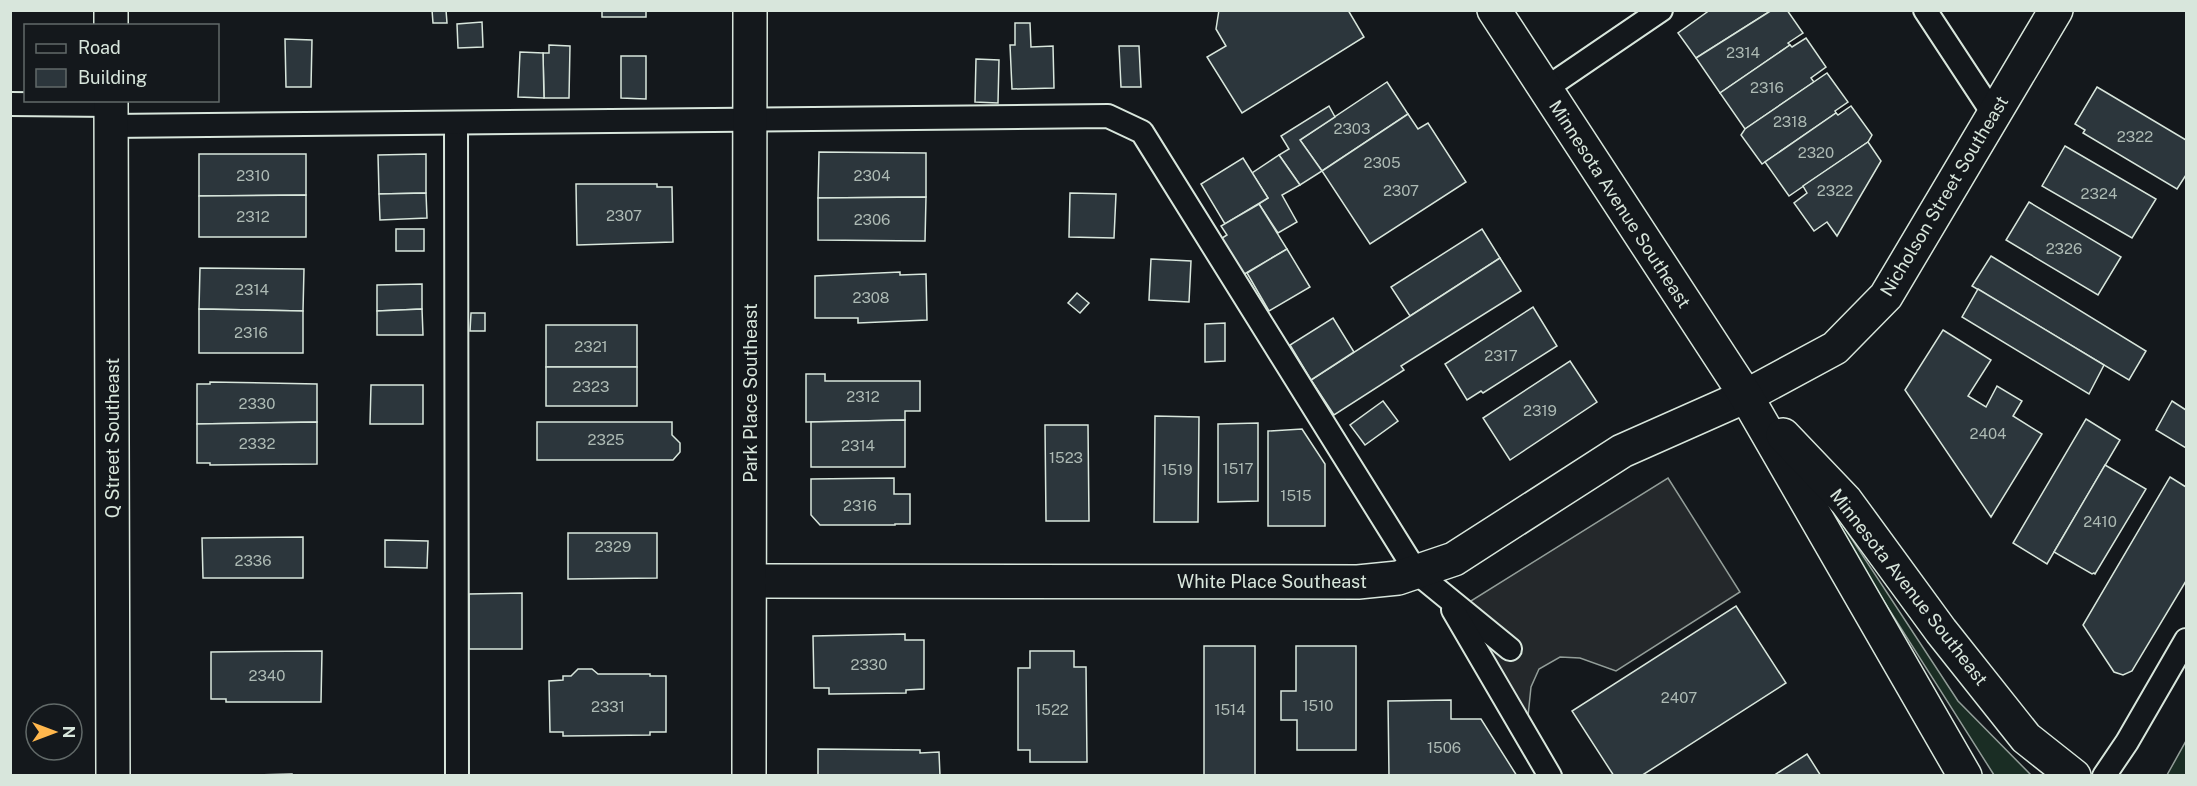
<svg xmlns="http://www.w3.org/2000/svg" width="2197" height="786" viewBox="0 0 2197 786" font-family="'Public Sans',sans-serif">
	<rect width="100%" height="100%" fill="#14181c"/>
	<g fill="#1a2d24" stroke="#939e99" stroke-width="1.5">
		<polygon points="1825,498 1958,701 2031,775 1994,775 1821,502"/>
		<polygon points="2186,741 2186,775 2167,775"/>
	</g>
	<polygon fill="#24282b" stroke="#939e99" stroke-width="1.5" points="1668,478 1740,592 1616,671 1580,658 1560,657 1539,669 1531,687 1528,716 1458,609"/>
	<g fill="#2c363c" stroke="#d8e6dc" stroke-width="1.5">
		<polygon points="432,10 446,10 447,23 433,23"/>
		<rect x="602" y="10" width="44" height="7"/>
		<polygon points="1219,10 1348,10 1364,37 1242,113 1207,57 1226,46 1216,29"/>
		<polygon points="1710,10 1772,10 1696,58 1678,33"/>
		<polygon points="1772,10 1787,10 1803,33 1788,43 1790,45 1720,93 1696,58"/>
		<polygon points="482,22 483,47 458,48 457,24"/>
		<polygon points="1015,23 1030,23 1031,47 1053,46 1054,88 1012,89 1010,45 1015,45"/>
		<polygon points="1806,38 1826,67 1811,78 1814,82 1745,129 1720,93 1790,45 1792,47"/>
		<polygon points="285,39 312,40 311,87 286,87"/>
		<polygon points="549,45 570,46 569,98 544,98 543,53 549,53"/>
		<polygon points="1119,46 1139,46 1141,87 1121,87"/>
		<polygon points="520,52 543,53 544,98 518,97"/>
		<polygon points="621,56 646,56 646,99 621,98"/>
		<polygon points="976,59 999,60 998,103 975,102"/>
		<polygon points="1827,73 1848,102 1835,111 1836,113 1762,164 1741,135 1745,129"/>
		<polygon points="1387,82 1408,114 1322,171 1300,140"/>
		<polygon points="2097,87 2186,140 2186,175 2177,189 2083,133 2085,130 2075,124"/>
		<polygon points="1329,106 1335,117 1300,140 1322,171 1300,185 1279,155 1289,149 1281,136"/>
		<polygon points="1851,106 1872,135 1868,142 1789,196 1765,162 1836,113 1838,115"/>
		<polygon points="1408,114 1418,129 1428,123 1466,182 1370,244 1322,171"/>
		<polygon points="1868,142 1881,161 1837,236 1827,222 1814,231 1794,203 1807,193 1803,186"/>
		<polygon points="2065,146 2156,199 2132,238 2042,186"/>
		<polygon points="819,152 926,153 926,197 818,198"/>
		<polygon points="199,154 306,154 306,195 199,196"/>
		<polygon points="426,154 426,193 379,194 378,155"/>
		<polygon points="1279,155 1300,185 1282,195 1297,222 1278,233 1259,204 1268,198 1252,173"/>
		<polygon points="1243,158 1268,198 1225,224 1201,184"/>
		<polygon points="576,184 657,184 657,187 672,187 673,242 577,245"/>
		<polygon points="426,193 427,218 380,220 379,194"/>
		<polygon points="1070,193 1116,194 1114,238 1069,237"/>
		<polygon points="306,195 306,237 199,237 199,196"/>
		<polygon points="926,197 925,241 818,240 818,198"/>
		<polygon points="2029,202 2121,257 2098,295 2006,240"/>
		<polygon points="1259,204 1287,249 1241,276 1219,240 1227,235 1221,226"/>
		<rect x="396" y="229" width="28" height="22"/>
		<polygon points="1482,229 1500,258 1410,316 1391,287"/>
		<polygon points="1287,249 1310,287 1269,311 1247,273"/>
		<polygon points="1991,256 2146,351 2129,380 1972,286"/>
		<polygon points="1500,258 1521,291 1401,366 1404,370 1334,415 1311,380"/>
		<polygon points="1151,259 1191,261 1189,302 1149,300"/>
		<polygon points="200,268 304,269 303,311 199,309"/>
		<polygon points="900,272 900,275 926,274 927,320 858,323 858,318 815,318 815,276"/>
		<polygon points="422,284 422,309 377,311 377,285"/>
		<polygon points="1978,289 2104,365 2089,394 1962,317"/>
		<polygon points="1077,293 1089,303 1080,313 1068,303"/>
		<polygon points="1533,307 1557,346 1483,393 1481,391 1467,400 1445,364"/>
		<polygon points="199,309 303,311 303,353 199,353"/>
		<polygon points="422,309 423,335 377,335 377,311"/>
		<polygon points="471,313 485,313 485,331 470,331"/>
		<polygon points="1333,318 1354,352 1311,380 1290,345"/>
		<polygon points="1225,323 1225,361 1205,362 1205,324"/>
		<rect x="546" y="325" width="91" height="42"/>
		<polygon points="1943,330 1991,360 1968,396 1986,407 1997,386 2022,401 2013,416 2042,434 1991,517 1905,390"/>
		<polygon points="1570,361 1597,402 1510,460 1483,418"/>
		<rect x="546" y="367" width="91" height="39"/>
		<polygon points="806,374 825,374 825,381 920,381 920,411 905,411 905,420 806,422"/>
		<polygon points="210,382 317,384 317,422 197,424 197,384 210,384"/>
		<polygon points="371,385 423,385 423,424 370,424"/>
		<polygon points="1383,401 1398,421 1365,445 1350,425"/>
		<polygon points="2172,401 2186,410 2186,448 2156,430"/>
		<polygon points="1155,416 1199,417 1198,522 1154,522"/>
		<polygon points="2086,419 2120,440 2047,564 2013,543"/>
		<polygon points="905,420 905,467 811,467 811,422"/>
		<polygon points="317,422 317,464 210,465 210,463 197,463 197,424"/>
		<polygon points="537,422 672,422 672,435 680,443 680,452 673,460 537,460"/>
		<polygon points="1258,423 1258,501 1218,502 1218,424"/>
		<polygon points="1045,425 1088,425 1089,521 1046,521"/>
		<polygon points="1302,429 1325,464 1325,526 1268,526 1268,431"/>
		<polygon points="2105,465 2146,489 2095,574 2094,573 2092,574 2054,552"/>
		<polygon points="2170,477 2186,487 2186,581 2132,671 2123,675 2114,672 2083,625"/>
		<polygon points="894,478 894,494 910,494 910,524 895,524 895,525 820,525 811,515 811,479"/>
		<polygon points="568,533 657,533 657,578 568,579"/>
		<polygon points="303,537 303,578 203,578 202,538"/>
		<polygon points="385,540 428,541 427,568 385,567"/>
		<polygon points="522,593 522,649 469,649 469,594"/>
		<polygon points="1736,606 1786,683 1641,776 1614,776 1572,711"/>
		<polygon points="905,634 905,640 924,640 924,689 906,690 906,693 829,694 829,688 814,688 813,636"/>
		<rect x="1204" y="646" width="51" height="130"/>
		<polygon points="1296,646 1356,646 1356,750 1297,750 1297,720 1281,720 1281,691 1296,691"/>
		<polygon points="322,651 321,702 226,702 226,699 211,699 211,652"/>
		<polygon points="1030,651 1074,651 1074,667 1086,667 1087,762 1030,762 1030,750 1018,750 1018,668 1030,668"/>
		<polygon points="578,669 592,669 598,674 650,674 650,676 666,676 666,732 650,732 650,735 563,736 563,732 550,732 549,681 563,680 563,676 571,676"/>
		<polygon points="1451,700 1451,719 1481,719 1517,776 1389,776 1388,701"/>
		<polygon points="818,749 920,750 920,753 939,752 940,776 818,776"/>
		<polygon points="1807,754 1821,776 1773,776"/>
		<polygon points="292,774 292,776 214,776"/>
	</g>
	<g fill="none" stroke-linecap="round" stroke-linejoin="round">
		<defs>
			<g id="lane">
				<polyline points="1925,10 1994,115"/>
				<polyline points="1545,89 1661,10"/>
				<polyline points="10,104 111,105"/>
				<polyline points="456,123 457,776"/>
				<polyline points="111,126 1108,116 1142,132 1417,573 1510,649"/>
				<polyline points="1453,610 1550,776"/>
				<polyline points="2104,776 2127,742 2186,640"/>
			</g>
			<g id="street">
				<polyline points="111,10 111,26"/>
				<polyline points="111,100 113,776"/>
				<polyline points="750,581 1358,582 1398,578 1454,559 1622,451 1746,396 1835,348 1886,296 2056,10"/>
				<polyline points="749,776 750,10"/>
			</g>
			<g id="secondary">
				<polyline points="1494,10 1746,396 1965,776"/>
				<polyline points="1783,435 1846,501 1941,631 2026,738 2074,776"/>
			</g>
		</defs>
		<use href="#lane" stroke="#d8e6dc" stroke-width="26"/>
		<use href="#street" stroke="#d8e6dc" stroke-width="36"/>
		<use href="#secondary" stroke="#d8e6dc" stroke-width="36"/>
		<use href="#lane" stroke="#14181c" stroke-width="22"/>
		<use href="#street" stroke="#14181c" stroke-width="33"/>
		<use href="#secondary" stroke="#14181c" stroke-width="33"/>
	</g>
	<g text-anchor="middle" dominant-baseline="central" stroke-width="4.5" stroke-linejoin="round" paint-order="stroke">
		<g font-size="15" fill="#adbab4">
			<text x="1743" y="52">2314</text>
			<text x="1767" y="87">2316</text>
			<text x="1790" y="121">2318</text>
			<text x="1352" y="128">2303</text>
			<text x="2135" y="136">2322</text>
			<text x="1816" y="152">2320</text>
			<text x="1382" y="162">2305</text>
			<text x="253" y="175">2310</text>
			<text x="872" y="175">2304</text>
			<text x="1401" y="190">2307</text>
			<text x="1835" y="190">2322</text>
			<text x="2099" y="193">2324</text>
			<text x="624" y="215">2307</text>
			<text x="253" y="216">2312</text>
			<text x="872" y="219">2306</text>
			<text x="2064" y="248">2326</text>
			<text x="252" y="289">2314</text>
			<text x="871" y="297">2308</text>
			<text x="251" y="332">2316</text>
			<text x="591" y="346">2321</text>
			<text x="1501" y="355">2317</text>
			<text x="591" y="386">2323</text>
			<text x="863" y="396">2312</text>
			<text x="257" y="403">2330</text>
			<text x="1540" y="410">2319</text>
			<text x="1988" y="433">2404</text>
			<text x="606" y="439">2325</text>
			<text x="257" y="443">2332</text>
			<text x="858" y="445">2314</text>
			<text x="1066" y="457">1523</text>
			<text x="1238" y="468">1517</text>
			<text x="1177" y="469">1519</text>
			<text x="1296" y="495">1515</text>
			<text x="860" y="505">2316</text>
			<text x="2100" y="521">2410</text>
			<text x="613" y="546">2329</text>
			<text x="253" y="560">2336</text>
			<text x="869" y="664">2330</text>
			<text x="267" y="675">2340</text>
			<text x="1679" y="697">2407</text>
			<text x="1318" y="705">1510</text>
			<text x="608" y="706">2331</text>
			<text x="1052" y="709">1522</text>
			<text x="1230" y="709">1514</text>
			<text x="1444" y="747">1506</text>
		</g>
		<g font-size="18" fill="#d8e6dc" stroke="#14181c">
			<text transform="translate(1944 196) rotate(-59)">Nicholson Street Southeast</text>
			<text transform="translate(1620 204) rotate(57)">Minnesota Avenue Southeast</text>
			<text transform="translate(750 393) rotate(-90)">Park Place Southeast</text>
			<text transform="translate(112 438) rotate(-90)">Q Street Southeast</text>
			<text x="1272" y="581">White Place Southeast</text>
			<text transform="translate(1909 587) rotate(52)">Minnesota Avenue Southeast</text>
		</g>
	</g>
	<rect width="2197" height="786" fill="none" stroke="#d8e6dc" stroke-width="24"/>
	<rect x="24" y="24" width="195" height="78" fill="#14181c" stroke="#626a69" stroke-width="1.5"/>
	<rect x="36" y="44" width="30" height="9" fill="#14181c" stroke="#626a69" stroke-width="1.5"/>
	<text x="78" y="54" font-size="18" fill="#d8e6dc">Road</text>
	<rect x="36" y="69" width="30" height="18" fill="#2c363c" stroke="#626a69" stroke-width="1.5"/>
	<text x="78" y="84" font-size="18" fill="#d8e6dc">Building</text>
	<g transform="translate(54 732) rotate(90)"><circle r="28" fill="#14181c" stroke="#626a69" stroke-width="1.5"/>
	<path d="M0-4.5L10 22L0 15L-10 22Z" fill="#ffb74d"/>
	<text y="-9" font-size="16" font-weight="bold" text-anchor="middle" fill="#d8e6dc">N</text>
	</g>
</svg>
